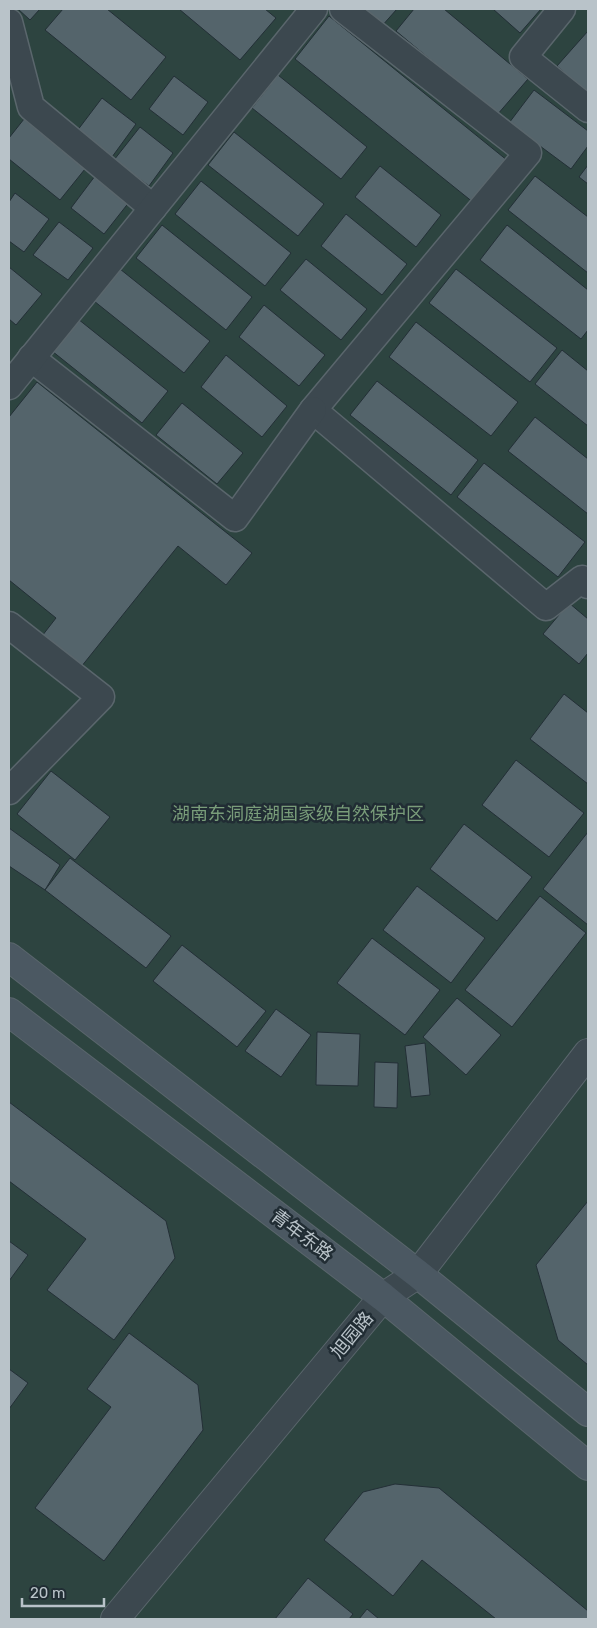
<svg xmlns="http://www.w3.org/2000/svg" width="597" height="1628" viewBox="0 0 597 1628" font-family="Rubik,'Noto Sans SC',sans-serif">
	<rect width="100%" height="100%" fill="#28373f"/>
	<rect fill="#2d4440" x="9" y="9" width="579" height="1610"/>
	<g fill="#54646b" stroke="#232f36">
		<polygon points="18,9 40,9 30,20"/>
		<polygon points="63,9 107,9 166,57 131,100 45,30"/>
		<polygon points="179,9 265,9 276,18 240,60"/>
		<polygon points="359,9 397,9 381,27"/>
		<polygon points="414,9 444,9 528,79 497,115 396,31"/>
		<polygon points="493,9 541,9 520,33"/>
		<polygon points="329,16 508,161 474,203 295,59"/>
		<polygon points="588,31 588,94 557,66"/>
		<polygon points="278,75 367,147 341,179 252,108"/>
		<polygon points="174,76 208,102 183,135 149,109"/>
		<polygon points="534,90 588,131 588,146 571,169 509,123"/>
		<polygon points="102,98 136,124 112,157 77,131"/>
		<polygon points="24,119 85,169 60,200 9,159 9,138"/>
		<polygon points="140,127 173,153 149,186 114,160"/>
		<polygon points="234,132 324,204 298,236 208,165"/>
		<polygon points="588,165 588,184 579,177"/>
		<polygon points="380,166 441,215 416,247 355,197"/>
		<polygon points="95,176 130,201 104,234 71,208"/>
		<polygon points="535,176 588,217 588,273 508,210"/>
		<polygon points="201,181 291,253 265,286 175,214"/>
		<polygon points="15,193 49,219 24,252 9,241 9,202"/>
		<polygon points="346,214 407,264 382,295 321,246"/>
		<polygon points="59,222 93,248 68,280 33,255"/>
		<polygon points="162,225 252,297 226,330 136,258"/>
		<polygon points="507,225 588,290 588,330 581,339 480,260"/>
		<polygon points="306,259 367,309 341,340 280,290"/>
		<polygon points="9,267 42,294 16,325 9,319"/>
		<polygon points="120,269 210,341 184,373 94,301"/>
		<polygon points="456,269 557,348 530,382 429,303"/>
		<polygon points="264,305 325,355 299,386 239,337"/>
		<polygon points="78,319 168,391 142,423 52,351"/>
		<polygon points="416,322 518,402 491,436 389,357"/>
		<polygon points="562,350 588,371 588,426 535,384"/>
		<polygon points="226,355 287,406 262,437 201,387"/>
		<polygon points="377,381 478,460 451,495 350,415"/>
		<polygon points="37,382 252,553 226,585 178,546 81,667 42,636 56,618 9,580 9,417"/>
		<polygon points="182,403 243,453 217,484 156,435"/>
		<polygon points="535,417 588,459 588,514 508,451"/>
		<polygon points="484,463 585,542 558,577 457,497"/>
		<polygon points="569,603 588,619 588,653 579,664 543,634"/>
		<polygon points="564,694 588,713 588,784 530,739"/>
		<polygon points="516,760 584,813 549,857 482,805"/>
		<polygon points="51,771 110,817 75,860 17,814"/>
		<polygon points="464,824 532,877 497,921 430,869"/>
		<polygon points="9,828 60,865 45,890 9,866"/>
		<polygon points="588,832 588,925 543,889"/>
		<polygon points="70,858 171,936 146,968 45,890"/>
		<polygon points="417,886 485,938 451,983 383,930"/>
		<polygon points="540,896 586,933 512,1027 465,990"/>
		<polygon points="372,938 440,990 405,1035 337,983"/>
		<polygon points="182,945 266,1011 237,1047 153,981"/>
		<polygon points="457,998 501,1035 466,1075 423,1037"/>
		<polygon points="276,1009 311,1035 281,1077 245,1051"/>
		<polygon points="317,1032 360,1034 358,1086 316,1085"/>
		<polygon points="425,1043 430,1095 411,1097 405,1046"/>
		<polygon points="375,1062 398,1063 397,1108 374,1107"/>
		<polygon points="9,1102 166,1221 175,1258 114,1340 47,1290 86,1239 9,1181"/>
		<polygon points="588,1201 588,1365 558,1340 536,1265"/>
		<polygon points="9,1241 28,1255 9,1281"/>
		<polygon points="129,1333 198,1385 203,1430 104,1561 35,1508 111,1407 87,1389"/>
		<polygon points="9,1369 28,1383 9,1409"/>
		<polygon points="395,1484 439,1488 588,1611 588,1619 496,1619 422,1560 393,1596 324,1540 363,1492"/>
		<polygon points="308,1578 353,1614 349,1619 275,1619"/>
		<polygon points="367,1609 379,1619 359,1619"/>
	</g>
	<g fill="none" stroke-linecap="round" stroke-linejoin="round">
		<defs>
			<g id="minor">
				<polyline points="343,9 528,153 313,410 546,607 582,579 588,585"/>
				<polyline points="562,9 523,57 588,109"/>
				<polyline points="9,22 31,107 153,208"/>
				<polyline points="31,358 235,518 313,410"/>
				<polyline points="9,386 314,9"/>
				<polyline points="9,625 101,697 9,791"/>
			</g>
			<polyline id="tertiary" points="115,1619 383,1297 418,1274 588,1053"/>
			<g id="secondary">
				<polyline points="9,957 418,1274 588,1412"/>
				<polyline points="9,1012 383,1297 588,1466"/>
			</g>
		</defs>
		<use href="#minor" stroke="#5a666c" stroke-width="29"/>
		<use href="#tertiary" stroke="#5a666c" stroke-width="30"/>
		<use href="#secondary" stroke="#5a666c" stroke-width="30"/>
		<use href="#minor" stroke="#3c484f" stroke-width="26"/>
		<use href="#tertiary" stroke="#3c484f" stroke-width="28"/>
		<use href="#secondary" stroke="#4b5862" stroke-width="28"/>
	</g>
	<g text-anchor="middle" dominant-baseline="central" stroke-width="5" stroke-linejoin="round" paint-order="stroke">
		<g font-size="18" fill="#799d7a" stroke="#212d34">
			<text x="298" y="814">湖南东洞庭湖国家级自然保护区</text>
		</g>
		<g font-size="18" fill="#b9c3c9" stroke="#212d34">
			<text transform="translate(302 1235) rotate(37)">青年东路</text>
			<text transform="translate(352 1335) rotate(-50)">旭园路</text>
		</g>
	</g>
	<rect width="597" height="1628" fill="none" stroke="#b9c3c9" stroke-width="20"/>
	<path d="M22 1598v8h82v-8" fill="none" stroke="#b9c3c9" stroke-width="2.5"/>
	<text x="30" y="1598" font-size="15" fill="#b9c3c9" stroke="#212d34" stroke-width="4" paint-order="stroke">20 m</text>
</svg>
